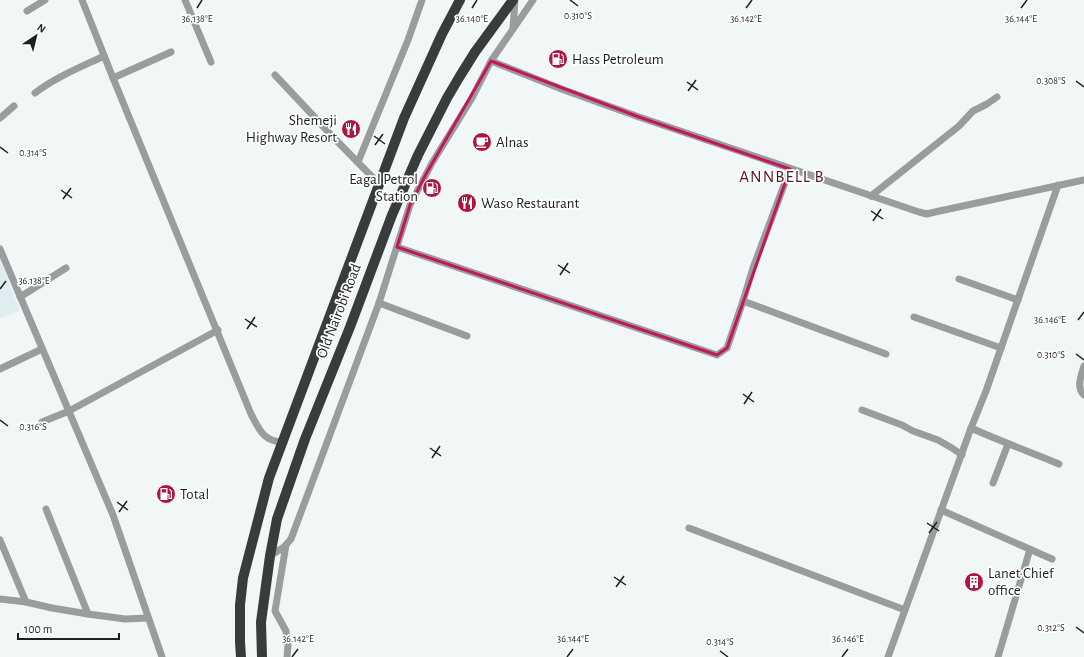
<svg xmlns="http://www.w3.org/2000/svg" width="1084" height="657" viewBox="0 0 1084 657" font-family="'Alegreya Sans',sans-serif">
	<rect width="100%" height="100%" fill="#f1f7f7"/>
	<polygon fill="#deedef" points="0,259 20,311 0,318"/>
	<g fill="none" stroke-linecap="round" stroke-linejoin="round">
		<g stroke="#9a9d9d" stroke-width="7">
			<path d="M82 0 113 78 251 414C259 429 263 441 282 442"/>
			<polyline points="185,0 211,62"/>
			<polyline points="27,11 45,0"/>
			<polyline points="513,28 515,0"/>
			<polyline points="491,61 564,90 639,117 919,212 927,214 935,212 1084,180"/>
			<polyline points="275,75 335,139 379,184"/>
			<polyline points="113,78 171,52"/>
			<path d="M35 93C56 77 81 67 104 56"/>
			<polyline points="0,118 14,106"/>
			<polyline points="358,162 408,40 422,0"/>
			<polyline points="871,196 959,126 973,111 987,104 997,97"/>
			<polyline points="397,247 717,355 727,348 743,301 753,268 790,169"/>
			<polyline points="0,249 113,515 162,657"/>
			<polyline points="959,279 1018,300"/>
			<polyline points="20,297 66,268"/>
			<polyline points="743,301 886,354"/>
			<polyline points="379,303 467,336"/>
			<polyline points="914,317 1001,348"/>
			<path d="M1084 366C1081 376 1076 388 1084 395"/>
			<polyline points="0,369 42,349"/>
			<polyline points="862,410 902,425 913,431 938,440 952,448 962,455"/>
			<polyline points="42,422 69,411 218,330"/>
			<path d="M971 428C1000 441 1030 452 1059 464"/>
			<polyline points="993,483 1008,444"/>
			<polyline points="46,509 88,614"/>
			<polyline points="941,510 1052,559"/>
			<polyline points="689,528 905,610"/>
			<polyline points="0,540 26,602"/>
			<polyline points="286,545 275,611 286,631 288,645 287,657"/>
			<polyline points="270,556 284,547 291,539 379,303 410,205 432,163 472,98 491,61 533,0"/>
			<polyline points="0,599 26,602 52,608 88,614 125,619 148,618"/>
			<polyline points="888,657 971,428 986,391 1058,185"/>
			<polyline points="998,657 1030,549"/>
		</g>
		<g stroke="#383c3d" stroke-width="10">
			<polyline points="241,657 240,642 240,605 243,578 269,478 404,118 442,34 460,0"/>
			<polyline points="262,657 261,622 270,556 277,519 305,439 350,327 392,215 418,155 447,98 460,76 475,52 513,0"/>
		</g>
	</g>
	<path fill="none" stroke="#c2185b" stroke-width="3" stroke-linejoin="round" d="M491 61 639 117 790 169 727 348 717 355 397 247 410 205 426 174Z"/>
	<path fill="none" stroke="#1d1f20" stroke-width="1.5" d="M570 0 578 6M197 8 202 0M472 8 477 0M746 8 752 0M1021 8 1027 0M1076 81 1084 87M687 82 698 90M688 91 696 80M374 136 385 144M375 145 383 134M0 147 8 153M61 190 72 198M63 199 71 188M871 211 883 219M873 221 881 209M558 265 570 273M560 275 568 263M0 289 6 281M245 319 257 327M1078 320 1084 312M247 329 255 317M1076 354 1084 360M743 394 754 402M744 404 752 392M0 420 8 426M430 448 441 456M432 458 440 446M117 502 128 510M119 512 127 501M927 523 939 531M929 533 937 522M614 577 626 585M616 587 624 576M1076 627 1084 633M720 651 728 657M292 657 298 649M567 657 573 649M842 657 848 649"/>
	<defs>
		<symbol id="fuel-disc" viewBox="-11 -11 22 22"><circle r="9.5" fill="#ac173e" stroke="#fff"/><path d="M-5.5-6h7V0h2V4h1.3V-2.5L3-4.5l.8-.8L6-3V5H2.5V1h-1V6h-7ZM-4.2-4.7v3.2H.2V-4.7Z" fill="#fff"/></symbol>
		<symbol id="restaurant-disc" viewBox="-11 -11 22 22"><circle r="9.5" fill="#ac173e" stroke="#fff"/><path d="M-5-6h1v4h1v-4h1v4h1v-4h1v5L-1.5 .5V6h-2V.5L-5-1ZM5-6V6H3V1.5H1.5Q1.5-4 5-6Z" fill="#fff"/></symbol>
		<symbol id="cafe-disc" viewBox="-11 -11 22 22"><circle r="9.5" fill="#ac173e" stroke="#fff"/><path d="M-5.5-4.5H6V0H3Q3 3.5 0 3.5H-2.5Q-5.5 3.5-5.5 0ZM3-3.2v2h1.7v-2ZM-6 4.5H4V6H-6Z" fill="#fff"/></symbol>
		<symbol id="building-disc" viewBox="-11 -11 22 22"><circle r="9.5" fill="#ac173e" stroke="#fff"/><path d="M-4-6H4V6H1V3H-1V6H-4ZM-2.5-4.3h1.7v1.8h-1.7ZM.8-4.3h1.7v1.8H.8ZM-2.5-1h1.7V.8h-1.7ZM.8-1h1.7V.8H.8Z" fill="#fff"/></symbol>
	</defs>
	<g fill-rule="evenodd">
		<use href="#fuel-disc" x="547" y="48" width="22" height="22"/>
		<use href="#restaurant-disc" x="340" y="118" width="22" height="22"/>
		<use href="#cafe-disc" x="471" y="131" width="22" height="22"/>
		<use href="#fuel-disc" x="421" y="177" width="22" height="22"/>
		<use href="#restaurant-disc" x="456" y="192" width="22" height="22"/>
		<use href="#fuel-disc" x="155" y="483" width="22" height="22"/>
		<use href="#building-disc" x="963" y="571" width="22" height="22"/>
	</g>
	<g text-anchor="middle" dominant-baseline="central" stroke-width="3.5" stroke-linejoin="round" paint-order="stroke">
		<g font-size="15" fill="#1d1f20" stroke="#fff" text-anchor="start">
			<text x="572" y="59">Hass Petroleum</text>
			<text x="337" y="120" text-anchor="end">Shemeji<tspan x="337" dy="17">Highway Resort</tspan></text>
			<text x="496" y="142">Alnas</text>
			<text x="418" y="179" text-anchor="end">Eagal Petrol<tspan x="418" dy="17">Station</tspan></text>
			<text x="481" y="203">Waso Restaurant</text>
			<text x="180" y="494">Total</text>
			<text x="988" y="573">Lanet Chief<tspan x="988" dy="17">office</tspan></text>
		</g>
		<g font-size="15" fill="#1d1f20" stroke="#fff">
			<text transform="translate(339 311) rotate(-69)">Old Nairobi Road</text>
		</g>
		<g font-size="17" letter-spacing="1" fill="#5a1522" stroke="#fff">
			<text x="782" y="176">ANNBELL B</text>
		</g>
	</g>
	<g font-size="10" text-anchor="middle" fill="#1d1f20" stroke="#fff" stroke-width="3.5" stroke-linejoin="round" paint-order="stroke">
		<text x="578" y="19">0.310°S</text>
		<text x="197" y="22">36.138°E</text>
		<text x="472" y="22">36.140°E</text>
		<text x="746" y="22">36.142°E</text>
		<text x="1021" y="22">36.144°E</text>
		<text x="1051" y="84">0.308°S</text>
		<text x="33" y="156">0.314°S</text>
		<text x="34" y="284">36.138°E</text>
		<text x="1050" y="323">36.146°E</text>
		<text x="1051" y="358">0.310°S</text>
		<text x="33" y="430">0.316°S</text>
		<text x="1051" y="631">0.312°S</text>
		<text x="298" y="642">36.142°E</text>
		<text x="573" y="642">36.144°E</text>
		<text x="848" y="642">36.146°E</text>
		<text x="720" y="645">0.314°S</text>
	</g>
	<g transform="translate(36 36) rotate(35)" stroke="#ffffff" stroke-width="3" paint-order="stroke">
	<path d="M0-3L7 15L0 10L-7 15Z" fill="#1d1f20"/>
	<text y="-6" font-size="11" font-weight="bold" text-anchor="middle" fill="#1d1f20">N</text>
	</g>
	<path d="M18 633v6h101v-6" fill="none" stroke="#1d1f20" stroke-width="2"/>
	<text x="24" y="633" font-size="12" fill="#1d1f20" stroke="#ffffff" stroke-width="3" paint-order="stroke">100 m</text>
</svg>
